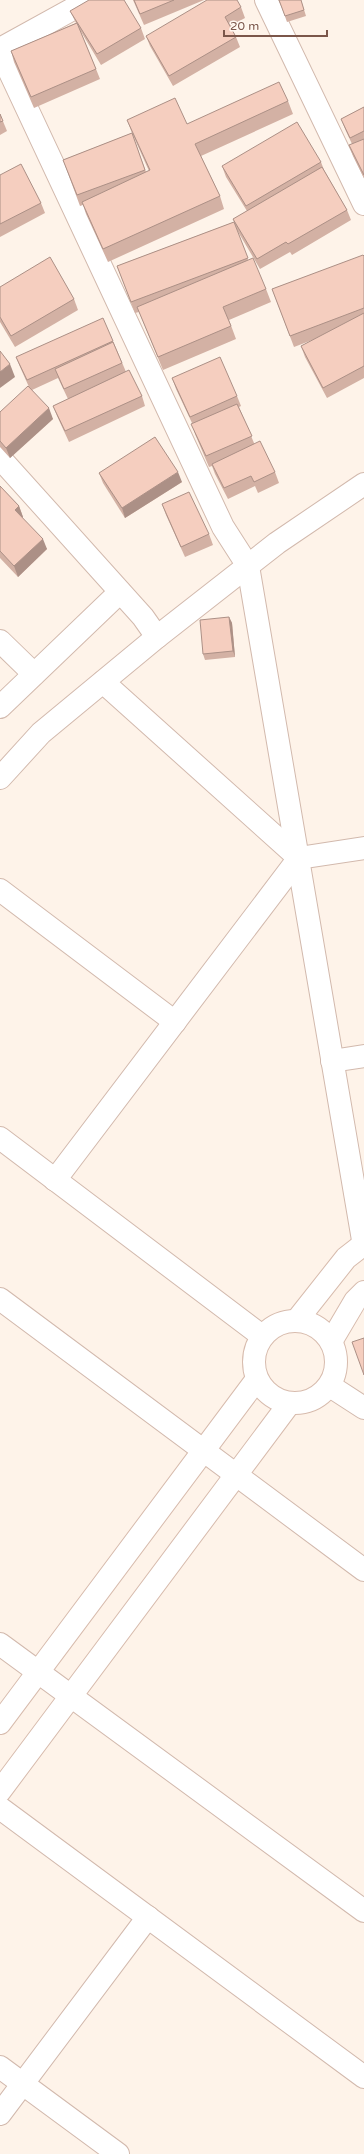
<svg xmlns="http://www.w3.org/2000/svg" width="364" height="2154" viewBox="0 0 364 2154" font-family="'Varela Round',sans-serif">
	<rect width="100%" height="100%" fill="#fef3e9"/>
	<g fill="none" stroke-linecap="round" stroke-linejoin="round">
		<defs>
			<g id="street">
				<polyline points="266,0 364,204"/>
				<polyline points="0,49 89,0"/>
				<polyline points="0,51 223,527 248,566 364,1246"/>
				<polyline points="0,458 143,617 157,637"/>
				<polyline points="0,641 34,674"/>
				<polyline points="103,682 299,858"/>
				<polyline points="0,707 120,592"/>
				<polyline points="0,778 41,733 157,637 277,543 364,484"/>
				<polyline points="0,890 175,1022"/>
				<polyline points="332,1061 364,1056"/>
				<polyline points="0,1138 262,1336"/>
				<polyline points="55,1180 299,858 364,848"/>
				<polyline points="0,1299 364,1570"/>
				<polyline points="330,1386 364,1408"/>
				<polyline points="0,1644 364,1911"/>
				<polyline points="0,1808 364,2077"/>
				<polyline points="0,2067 118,2154"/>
				<polyline points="0,2114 148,1917"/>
			</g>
			<g id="secondary">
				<polyline points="297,1320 346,1258 364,1244"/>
				<circle cx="295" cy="1362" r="41"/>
				<polyline points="332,1340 355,1301 364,1292"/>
				<polyline points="0,1723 257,1379"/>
				<polyline points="0,1791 289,1404"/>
			</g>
		</defs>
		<use href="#street" stroke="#d2b9ad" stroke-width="24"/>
		<use href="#secondary" stroke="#d7bbad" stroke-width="24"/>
		<use href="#street" stroke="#fff" stroke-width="22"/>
		<use href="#secondary" stroke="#fff" stroke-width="22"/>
	</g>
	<g fill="#d3b1a4">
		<polygon points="133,0 204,0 144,25"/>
		<polygon points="279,0 301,0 306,16 287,22"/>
		<polygon points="241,7 245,18 230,26 236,37 240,47 173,86 150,46 146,36"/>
		<polygon points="70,11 141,28 145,39 101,65 80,30 96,69 100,79 34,108 14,62 11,51 76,23"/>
		<polygon points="288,101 293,114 201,156 220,196 224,209 108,262 86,214 83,205 80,206 63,160 132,133 146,172 149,171 132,133 127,120 187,124"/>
		<polygon points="364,107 364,178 353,156 349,145 352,144 345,129 341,119"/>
		<polygon points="0,114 7,131 0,135"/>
		<polygon points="321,162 324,170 347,210 351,220 292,255 290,252 260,269 237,230 233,219 247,211 226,177 222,166"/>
		<polygon points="0,175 41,203 45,213 0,237"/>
		<polygon points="234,222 248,260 266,289 271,302 229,320 236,339 163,370 139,312 135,313 117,266"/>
		<polygon points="364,256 364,378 327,398 305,357 301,346 315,339 294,347 272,289"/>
		<polygon points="0,287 74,299 78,310 15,347 0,322"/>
		<polygon points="113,341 126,372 142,396 145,406 69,442 57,416 53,406 68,399 58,378 32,390 53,419 10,458 0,447 0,412 29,387 20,367 16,357"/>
		<polygon points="172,378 237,396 241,406 239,407 254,443 275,472 279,483 258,493 255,486 228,499 215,474 212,466 209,467 195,434 192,423 176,389"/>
		<polygon points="99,473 182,482 125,518 103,483"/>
		<polygon points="0,486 19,506 23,517 22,517 47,549 18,577 0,558"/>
		<polygon points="162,504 209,534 213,545 185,557 166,515"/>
		<polygon points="229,617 232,623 235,657 205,660 203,654"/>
	</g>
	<g fill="#ac9086">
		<polygon points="10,364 15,377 0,388 0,372"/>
		<polygon points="49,408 53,419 10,458 6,448"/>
		<polygon points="178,472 182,482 125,518 122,508"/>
		<polygon points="19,506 23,517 19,521 15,510"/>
		<polygon points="43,539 47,549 18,577 14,566"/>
		<polygon points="229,617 232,623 235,657 233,651"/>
	</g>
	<g fill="#f5cebf" stroke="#ac9086">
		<polygon points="89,0 124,0 141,28 97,54 70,11"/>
		<polygon points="134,0 174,0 140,14"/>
		<polygon points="207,0 237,0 241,7 225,17 236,37 169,76 146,36"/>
		<polygon points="279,0 301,0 304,10 285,16"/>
		<polygon points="77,23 96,69 31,97 11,51"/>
		<polygon points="279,82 288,101 195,144 220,196 103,249 82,202 150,170 127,120 175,98 187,124"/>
		<polygon points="364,107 364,131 350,138 341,119"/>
		<polygon points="0,114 3,121 0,122"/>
		<polygon points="297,122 321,162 246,206 222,166"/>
		<polygon points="132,133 145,170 77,195 63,160"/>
		<polygon points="364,139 364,175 349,145"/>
		<polygon points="21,164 41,203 0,224 0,175"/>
		<polygon points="322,167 347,210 288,244 286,242 257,259 233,219"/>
		<polygon points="234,222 248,258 131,302 117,266"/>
		<polygon points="363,255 364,256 364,308 290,336 272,289"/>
		<polygon points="50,257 74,299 11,336 0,317 0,287"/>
		<polygon points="253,258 266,289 223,307 231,326 158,357 137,307"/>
		<polygon points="364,313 364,366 323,388 301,346"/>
		<polygon points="103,318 113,341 27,380 16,357"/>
		<polygon points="113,342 122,363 64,389 55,369"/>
		<polygon points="0,351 10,364 0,372"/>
		<polygon points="220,357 237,396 190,417 172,378"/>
		<polygon points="129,370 142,396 65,431 53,406"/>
		<polygon points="28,386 49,408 6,448 0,441 0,412"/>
		<polygon points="237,404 252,436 206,456 191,424"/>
		<polygon points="155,437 178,472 122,508 99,473"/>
		<polygon points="260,441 275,472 254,482 251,476 224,488 212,464"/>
		<polygon points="0,486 19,506 15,510 43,539 14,566 0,551"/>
		<polygon points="189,492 209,534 181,547 162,504"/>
		<polygon points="229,617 233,651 203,654 200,620"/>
		<polygon points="364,1338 364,1375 352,1342"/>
	</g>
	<path d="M224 30v6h103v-6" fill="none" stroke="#7b564a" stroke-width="2"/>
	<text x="230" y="30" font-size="12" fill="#7b564a" stroke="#fff8f1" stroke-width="3" paint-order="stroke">20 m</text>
</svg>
